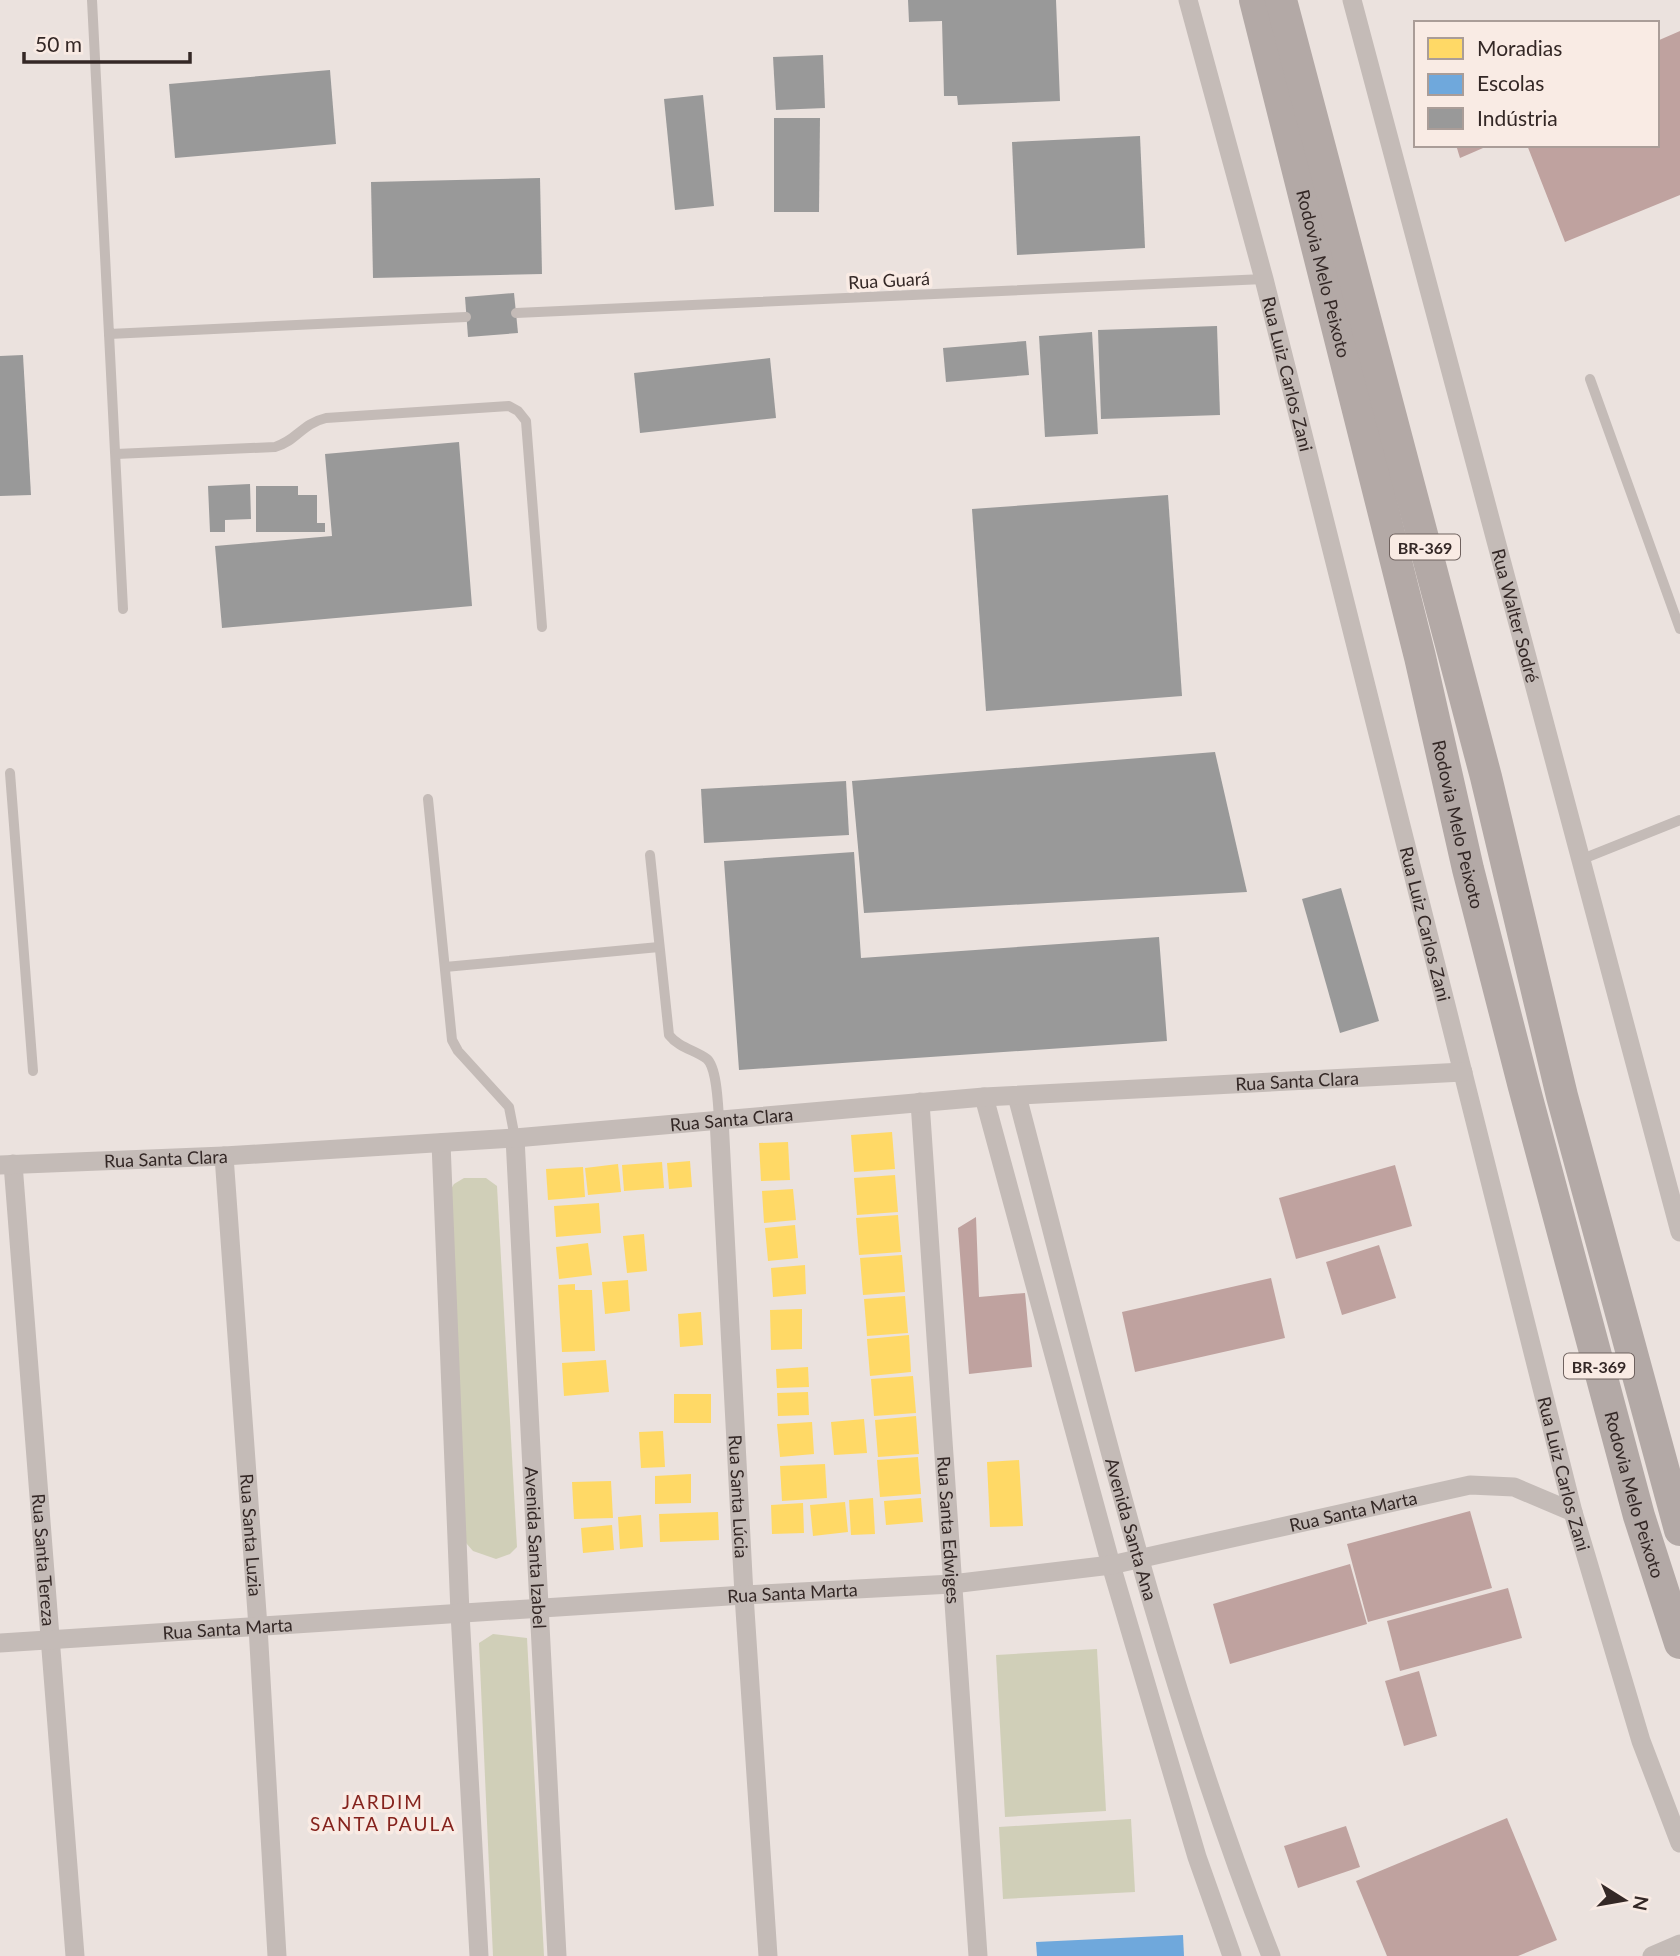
<svg xmlns="http://www.w3.org/2000/svg" width="1680" height="1956" viewBox="0 0 1680 1956" font-family="Lato,sans-serif">
	<rect width="100%" height="100%" fill="#ebe2de"/>
	<g fill="#d0cfb8">
		<polygon points="464,1178 486,1178 497,1186 517,1547 510,1554 496,1559 473,1551 466,1543 448,1194 454,1184"/>
		<polygon points="493,1634 527,1638 544,1956 493,1956 479,1643"/>
		<polygon points="1097,1649 1106,1811 1005,1817 996,1655"/>
		<polygon points="1131,1819 1135,1892 1003,1899 999,1827"/>
	</g>
	<g fill="#ffd966">
		<polygon points="892,1132 895,1169 854,1172 851,1135"/>
		<polygon points="788,1142 790,1180 761,1181 759,1143"/>
		<polygon points="690,1161 692,1187 669,1189 667,1163"/>
		<polygon points="662,1162 664,1188 624,1191 622,1165"/>
		<polygon points="618,1164 621,1192 588,1195 585,1168"/>
		<polygon points="583,1167 585,1197 548,1200 546,1169"/>
		<polygon points="895,1175 898,1212 857,1215 854,1178"/>
		<polygon points="793,1189 796,1220 764,1223 762,1191"/>
		<polygon points="599,1203 601,1233 556,1237 554,1206"/>
		<polygon points="898,1215 901,1252 859,1255 856,1218"/>
		<polygon points="795,1225 798,1258 768,1261 765,1228"/>
		<polygon points="644,1234 647,1271 627,1273 623,1236"/>
		<polygon points="588,1243 592,1275 559,1279 556,1247"/>
		<polygon points="902,1255 905,1292 863,1295 860,1258"/>
		<polygon points="805,1265 806,1294 773,1297 771,1268"/>
		<polygon points="628,1280 630,1311 605,1314 602,1282"/>
		<polygon points="575,1284 575,1290 592,1290 595,1351 562,1352 558,1285"/>
		<polygon points="905,1296 908,1333 867,1336 864,1299"/>
		<polygon points="802,1309 802,1349 771,1350 770,1310"/>
		<polygon points="701,1312 703,1345 680,1347 678,1314"/>
		<polygon points="909,1335 911,1372 870,1376 867,1339"/>
		<polygon points="606,1360 609,1392 564,1396 562,1363"/>
		<polygon points="808,1367 809,1387 777,1388 776,1369"/>
		<polygon points="913,1376 916,1413 874,1416 871,1379"/>
		<polygon points="808,1392 809,1415 778,1416 777,1393"/>
		<rect x="674" y="1394" width="37" height="29"/>
		<polygon points="916,1416 919,1454 878,1457 875,1420"/>
		<polygon points="864,1419 867,1453 834,1455 831,1422"/>
		<polygon points="812,1422 814,1454 780,1457 777,1424"/>
		<polygon points="663,1431 665,1467 641,1468 639,1432"/>
		<polygon points="918,1457 921,1494 880,1497 877,1460"/>
		<polygon points="1019,1460 1023,1526 990,1527 987,1462"/>
		<polygon points="825,1464 827,1498 782,1501 780,1466"/>
		<polygon points="691,1474 691,1503 655,1504 655,1476"/>
		<polygon points="611,1481 613,1518 574,1519 572,1482"/>
		<polygon points="873,1498 875,1534 851,1535 849,1500"/>
		<polygon points="921,1498 923,1522 886,1525 884,1501"/>
		<polygon points="845,1502 848,1532 813,1536 810,1505"/>
		<polygon points="803,1503 804,1533 772,1534 771,1505"/>
		<polygon points="718,1512 719,1540 660,1542 659,1514"/>
		<polygon points="641,1515 643,1547 620,1549 618,1517"/>
		<polygon points="612,1525 614,1550 583,1553 581,1528"/>
	</g>
	<polygon fill="#6fa8dc" points="1183,1935 1184,1956 1037,1956 1036,1942"/>
	<g fill="#999">
		<polygon points="908,0 1056,0 1060,101 958,105 957,96 944,96 942,21 909,22"/>
		<polygon points="823,55 825,108 776,110 773,57"/>
		<polygon points="330,70 336,144 175,158 169,84"/>
		<polygon points="703,95 714,206 675,210 664,99"/>
		<polygon points="774,118 820,118 819,212 774,212"/>
		<polygon points="1140,136 1145,248 1017,255 1012,142"/>
		<polygon points="540,178 542,274 373,278 371,182"/>
		<polygon points="514,293 518,333 468,337 465,297"/>
		<polygon points="1217,326 1220,415 1101,419 1098,330"/>
		<polygon points="1092,332 1098,434 1045,437 1039,336"/>
		<polygon points="1026,341 1029,375 946,382 943,348"/>
		<polygon points="23,355 31,495 0,496 0,356"/>
		<polygon points="770,358 776,418 640,433 634,373"/>
		<polygon points="459,442 472,606 222,628 215,546 332,536 325,454"/>
		<polygon points="250,484 251,519 225,520 225,532 210,532 208,486"/>
		<polygon points="256,486 298,486 298,495 317,495 317,523 325,523 325,532 256,532"/>
		<polygon points="1168,495 1182,696 986,711 972,509"/>
		<polygon points="1215,752 1247,892 864,913 852,781"/>
		<polygon points="846,781 849,835 704,843 701,789"/>
		<polygon points="854,852 861,958 1159,937 1167,1041 739,1070 724,861"/>
		<polygon points="1341,888 1379,1021 1340,1033 1302,899"/>
	</g>
	<g fill="#bfa29f">
		<polygon points="1680,31 1680,195 1565,242 1527,145 1657,145 1657,41"/>
		<polygon points="1456,145 1490,145 1460,158"/>
		<polygon points="1395,1165 1412,1226 1296,1259 1279,1198"/>
		<polygon points="976,1217 979,1297 1025,1293 1032,1367 969,1374 958,1228"/>
		<polygon points="1379,1245 1396,1298 1342,1315 1326,1262"/>
		<polygon points="1271,1278 1285,1338 1135,1372 1122,1312"/>
		<polygon points="1470,1511 1492,1588 1368,1622 1347,1544"/>
		<polygon points="1350,1564 1367,1624 1230,1664 1213,1604"/>
		<polygon points="1508,1588 1522,1638 1400,1671 1387,1621"/>
		<polygon points="1419,1671 1437,1736 1404,1746 1385,1681"/>
		<polygon points="1507,1818 1557,1940 1518,1956 1387,1956 1356,1881"/>
		<polygon points="1346,1826 1360,1867 1298,1888 1284,1846"/>
	</g>
	<g fill="none" stroke-linecap="round" stroke-linejoin="round">
		<g stroke="#c4bbb7" stroke-width="10">
			<polyline points="92,0 109,334 466,317"/>
			<polyline points="516,313 1264,279"/>
			<polyline points="109,334 123,609"/>
			<polyline points="1590,379 1680,629"/>
			<path d="M116 454 275 447C298 440 301 424 326 418L509 406 518 411 526 421 542 627"/>
			<polyline points="10,773 33,1071"/>
			<polyline points="428,799 452,1040 458,1051 509,1107 515,1138"/>
			<path d="M650 855 669 1035C679 1048 695 1050 707 1059 717 1068 718 1105 719 1119"/>
			<polyline points="1580,860 1680,820"/>
			<polyline points="445,967 659,947"/>
		</g>
		<g stroke="#c4bbb7" stroke-width="19">
			<path id="s1" d="M1188 0 1264 279 1573 1512 1641 1741 1680 1843"/>
			<path id="s2" d="M1352 0 1680 1232"/>
			<path id="s3" d="M1017 1096C1093 1384 1161 1677 1271 1956"/>
			<polyline points="984,1097 1111,1565 1197,1857 1232,1956"/>
			<path id="s4" d="M920 1102 978 1956"/>
			<path id="s5" d="M719 1119 744 1595 768 1956"/>
			<path id="s6" d="M515 1138 557 1956"/>
			<polyline points="441,1143 460,1613 479,1956"/>
			<path id="s7" d="M224 1156 258 1627 277 1956"/>
			<path id="s8" d="M13 1164 75 1956"/>
			<path id="s9" d="M0 1165 224 1156 515 1138 984 1097 1463 1072"/>
			<path id="s10" d="M0 1643 744 1595 952 1584 1111 1565 1470 1485 1514 1487 1573 1512"/>
			<polyline points="1652,1956 1680,1944"/>
		</g>
		<g stroke="#b3a9a6" stroke-width="32">
			<path id="s11" d="M1255 0 1420 657 1468 869 1524 1087 1639 1516 1680 1643"/>
			<polyline points="1281,0 1486,777 1562,1096 1680,1530"/>
		</g>
	</g>
	<g text-anchor="middle" dominant-baseline="central" stroke-width="7" stroke-linejoin="round" paint-order="stroke">
		<g fill="#f9ebe4" stroke="#6f625f" stroke-width="2">
			<rect x="1390" y="534.5" width="70" height="25" rx="5"/>
			<rect x="1564" y="1353.5" width="70" height="25" rx="5"/>
		</g>
		<g font-size="16" font-weight="bold" fill="#342826">
			<text x="1425" y="547">BR-369</text>
			<text x="1599" y="1366">BR-369</text>
		</g>
		<g font-size="18" fill="#342826" stroke="#f9ebe4">
			<text stroke="none"><textPath href="#s11" startOffset="282">Rodovia Melo Peixoto</textPath></text>
			<text transform="translate(889 280) rotate(-3)">Rua Guará</text>
			<text stroke="none"><textPath href="#s1" startOffset="387">Rua Luiz Carlos Zani</textPath></text>
			<text stroke="none"><textPath href="#s2" startOffset="637">Rua Walter Sodré</textPath></text>
			<text stroke="none"><textPath href="#s11" startOffset="849">Rodovia Melo Peixoto</textPath></text>
			<text stroke="none"><textPath href="#s1" startOffset="954">Rua Luiz Carlos Zani</textPath></text>
			<text stroke="none"><textPath href="#s9" startOffset="1300">Rua Santa Clara</textPath></text>
			<text stroke="none"><textPath href="#s9" startOffset="733">Rua Santa Clara</textPath></text>
			<text stroke="none"><textPath href="#s9" startOffset="166">Rua Santa Clara</textPath></text>
			<text stroke="none"><textPath href="#s1" startOffset="1521">Rua Luiz Carlos Zani</textPath></text>
			<text stroke="none"><textPath href="#s11" startOffset="1542">Rodovia Melo Peixoto</textPath></text>
			<text stroke="none"><textPath href="#s5" startOffset="378">Rua Santa Lúcia</textPath></text>
			<text stroke="none"><textPath href="#s10" startOffset="1362">Rua Santa Marta</textPath></text>
			<text stroke="none"><textPath href="#s4" startOffset="429">Rua Santa Edwiges</textPath></text>
			<text stroke="none"><textPath href="#s3" startOffset="448">Avenida Santa Ana</textPath></text>
			<text stroke="none"><textPath href="#s7" startOffset="380">Rua Santa Luzia</textPath></text>
			<text stroke="none"><textPath href="#s6" startOffset="410">Avenida Santa Izabel</textPath></text>
			<text stroke="none"><textPath href="#s8" startOffset="397">Rua Santa Tereza</textPath></text>
			<text stroke="none"><textPath href="#s10" startOffset="794">Rua Santa Marta</textPath></text>
			<text stroke="none"><textPath href="#s10" startOffset="228">Rua Santa Marta</textPath></text>
		</g>
		<g font-size="19" letter-spacing="2" fill="#85231d" stroke="#f9ebe4">
			<text x="383" y="1801">JARDIM<tspan x="383" dy="22">SANTA PAULA</tspan></text>
		</g>
	</g>
	<rect x="1414" y="21" width="245" height="126" fill="#f9ebe4" stroke="#aa9d98" stroke-width="2"/>
	<rect x="1428" y="38" width="35" height="21" fill="#ffd966" stroke="#aa9d98" stroke-width="2"/>
	<text x="1477" y="56" font-size="21" fill="#342826">Moradias</text>
	<rect x="1428" y="74" width="35" height="21" fill="#6fa8dc" stroke="#aa9d98" stroke-width="2"/>
	<text x="1477" y="91" font-size="21" fill="#342826">Escolas</text>
	<rect x="1428" y="108" width="35" height="21" fill="#999999" stroke="#aa9d98" stroke-width="2"/>
	<text x="1477" y="126" font-size="21" fill="#342826">Indústria</text>
	<g transform="translate(1624 1900) rotate(101)" stroke="#f9ebe4" stroke-width="5" paint-order="stroke">
	<path d="M0-5L12 26L0 18L-12 26Z" fill="#342826"/>
	<text y="-10" font-size="19" font-weight="bold" text-anchor="middle" fill="#342826">N</text>
	</g>
	<path d="M24 52v10h166v-10" fill="none" stroke="#342826" stroke-width="3.5"/>
	<text x="35" y="52" font-size="21" fill="#342826" stroke="#f9ebe4" stroke-width="5" paint-order="stroke">50 m</text>
</svg>
